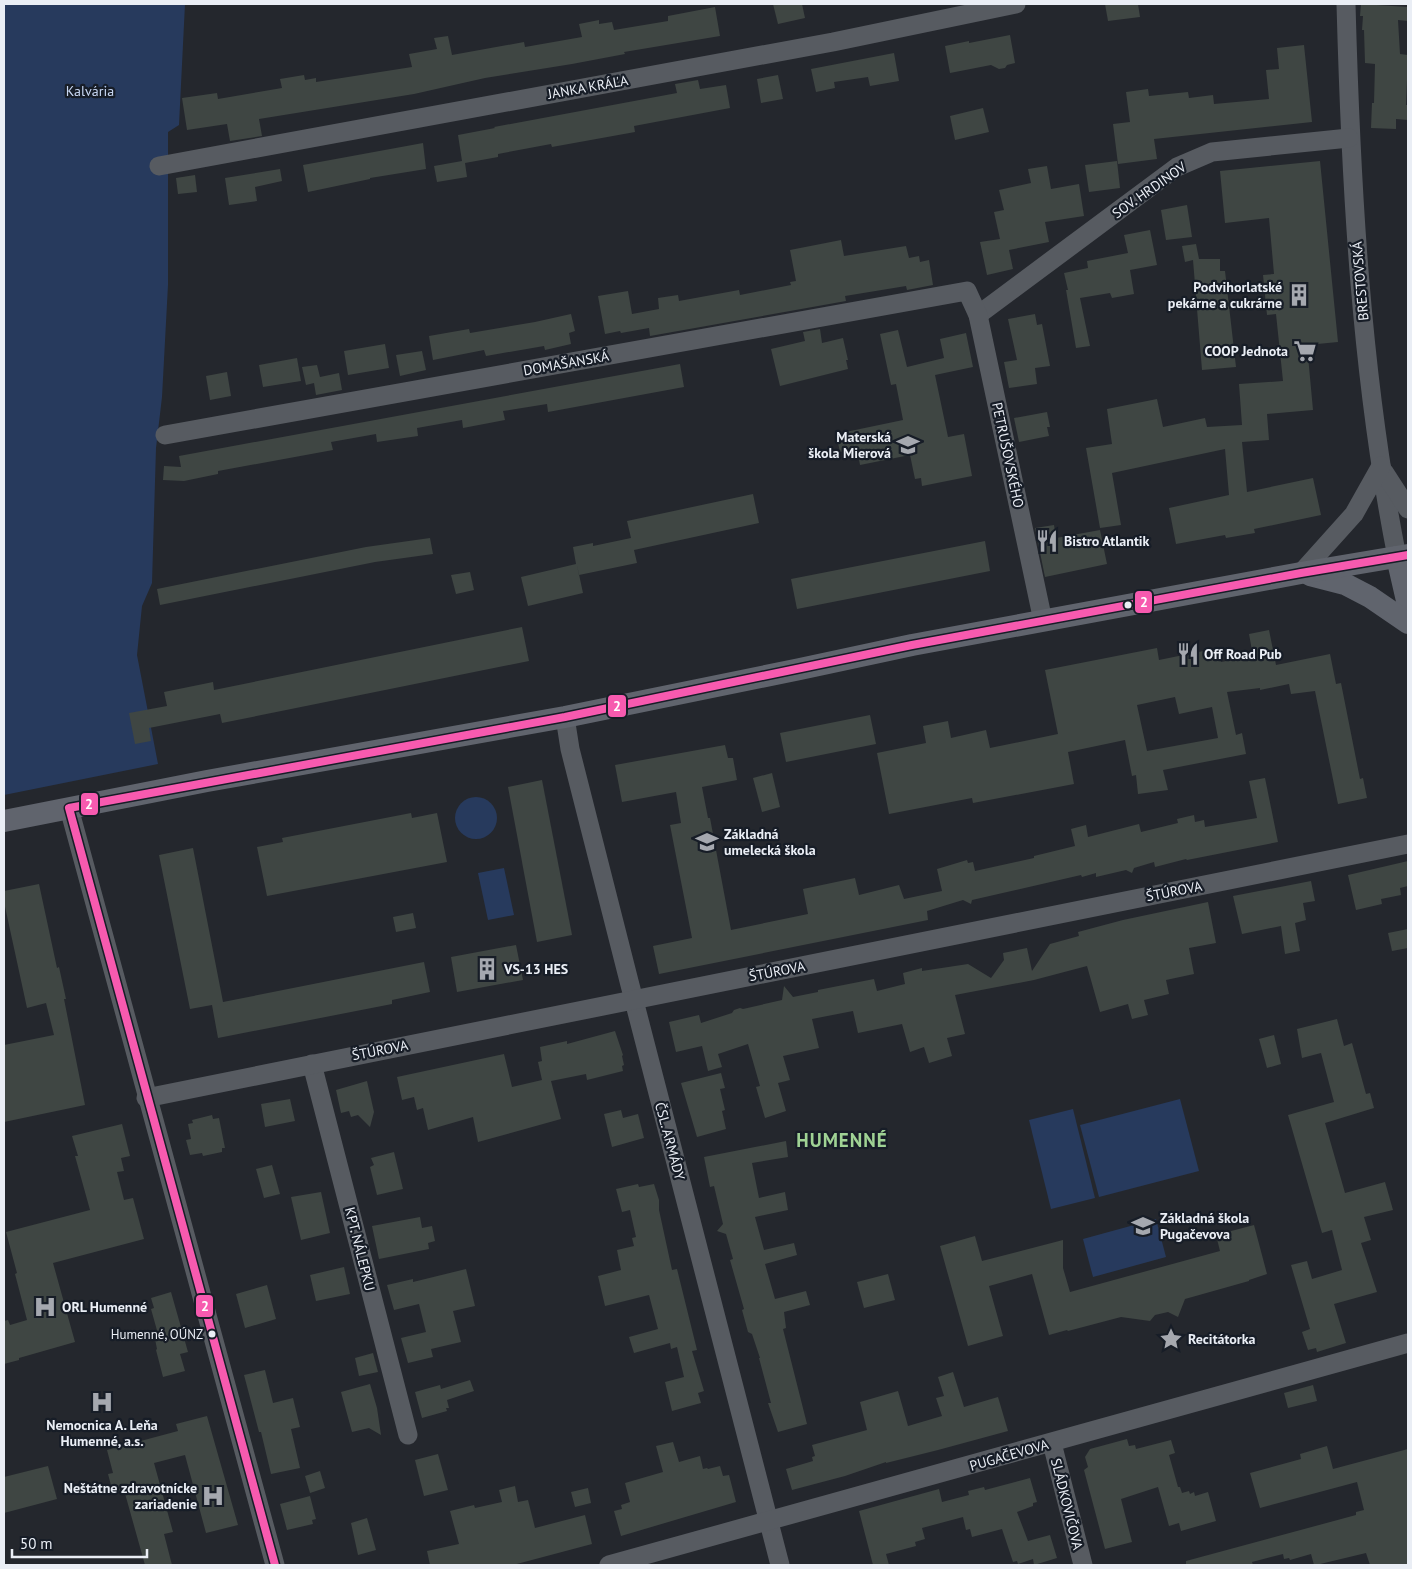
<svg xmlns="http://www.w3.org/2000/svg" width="1412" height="1569" viewBox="0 0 1412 1569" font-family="'PT Sans',sans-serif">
	<rect width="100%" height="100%" fill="#24272d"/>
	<g fill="#273a5d">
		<polygon points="4,4 185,4 179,125 168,132 168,285 162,397 156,448 152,583 142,606 137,655 158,764 4,795"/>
		<circle cx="476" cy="818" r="21"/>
		<polygon points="504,868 514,915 488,920 478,873"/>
		<polygon points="1180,1099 1199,1171 1099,1197 1080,1125"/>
		<polygon points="1073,1109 1095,1198 1051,1209 1029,1120"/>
		<polygon points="1156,1219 1166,1257 1093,1277 1083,1239"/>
	</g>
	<g fill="#3f4643" fill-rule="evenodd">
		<polygon points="773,4 802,4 805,18 778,24"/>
		<polygon points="1105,4 1138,4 1140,17 1108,21"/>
		<polygon points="1361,4 1408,7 1408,21 1398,20 1400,54 1408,55 1406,105 1408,105 1408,120 1396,119 1396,129 1371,128 1372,103 1374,103 1375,64 1365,63 1364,30 1362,30 1363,16 1360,16"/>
		<polygon points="715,7 720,36 624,52 625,54 572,64 485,78 414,94 259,119 262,136 230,141 227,124 187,130 182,98 217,93 218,99 282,88 280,79 304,75 305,80 316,78 316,82 412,67 409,54 437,49 434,38 448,36 452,55 524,42 525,47 582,37 579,24 599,20 599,24 612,22 614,30 668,21 668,16"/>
		<polygon points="1010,35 1015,63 1007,65 1005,68 999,69 991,65 950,73 945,46 969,41 969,43"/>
		<polygon points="1304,45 1312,122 1154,139 1157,159 1118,164 1113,124 1130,122 1126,92 1148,89 1149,96 1188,92 1189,98 1213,95 1214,104 1269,99 1266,70 1279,69 1277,48"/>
		<polygon points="894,53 899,81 870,86 868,77 834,82 835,88 816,92 811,69"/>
		<polygon points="778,75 783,99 761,103 757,79"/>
		<polygon points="698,80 700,89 726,85 730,108 634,126 635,132 552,147 551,144 498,154 498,157 465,163 467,177 437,182 434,166 462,161 458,135 495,128 494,127 677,93 675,84"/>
		<polygon points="983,108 989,132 955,140 950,116"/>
		<polygon points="423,143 426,169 370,178 370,179 308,192 303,165"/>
		<polygon points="1117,161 1120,188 1089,192 1085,165"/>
		<polygon points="1320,161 1338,342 1307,345 1313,410 1267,414 1269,440 1242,442 1247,492 1313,478 1321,515 1254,529 1255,533 1226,538 1225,535 1176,544 1169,508 1229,495 1225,449 1112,473 1121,525 1100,528 1086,448 1112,444 1107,409 1157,399 1163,427 1205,418 1207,427 1242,425 1239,384 1283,381 1276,314 1267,315 1263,275 1274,274 1269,218 1225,223 1220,171"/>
		<polygon points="1047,166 1051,189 1079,184 1084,216 1045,222 1049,242 1009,250 1013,269 987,275 980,242 1000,239 994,212 1004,210 999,190 1031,183 1028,169"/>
		<polygon points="280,169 282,181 255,187 257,201 229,205 225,178"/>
		<polygon points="195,175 197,192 178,194 176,178"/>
		<polygon points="1187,205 1192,237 1166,240 1161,210"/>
		<polygon points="1150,230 1157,265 1130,270 1134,294 1112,298 1110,293 1080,298 1090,346 1076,348 1066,290 1068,290 1064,273 1088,268 1087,261 1128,253 1124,235"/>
		<polygon points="841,240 844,256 906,246 909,258 919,256 920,262 929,260 933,285 907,290 906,286 845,296 846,301 650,336 649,328 621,333 620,331 605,334 598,296 628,291 632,314 659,309 658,298 678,295 679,301 739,290 740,295 791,285 790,282 796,281 790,250"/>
		<polygon points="1196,244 1199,259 1197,259 1220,259 1220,271 1225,271 1236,367 1202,370 1193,260 1185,262 1182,246"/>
		<polygon points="571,314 575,331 569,333 571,344 545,350 544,346 486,356 484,350 433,360 429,336 469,329 470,333 535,322"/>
		<polygon points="1035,314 1037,325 1042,324 1050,366 1035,368 1037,384 1009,388 1004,362 1017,360 1008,319"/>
		<polygon points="820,329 822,343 843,338 848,360 846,360 848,369 780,386 771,349 805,341 803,332"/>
		<polygon points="898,330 907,367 944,358 940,339 966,333 973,367 935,375 948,437 964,434 972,476 922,486 921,478 915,479 910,455 860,465 857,449 840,452 836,434 903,420 896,384 891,385 880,334"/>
		<polygon points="385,344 389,368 348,375 344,351"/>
		<polygon points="422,351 426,370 400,376 396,355"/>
		<polygon points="297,358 301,381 263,387 259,365"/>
		<polygon points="680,364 684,387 548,412 547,404 503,411 505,420 463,428 462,420 417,428 418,436 377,442 376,434 331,442 333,450 218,471 218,474 184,481 163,480 164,466 181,467 179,456"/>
		<polygon points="317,365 320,377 339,373 342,390 316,395 314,383 306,385 302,367"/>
		<polygon points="227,372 231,396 210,400 206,376"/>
		<polygon points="1047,412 1050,427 1047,427 1049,436 1019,442 1014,418"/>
		<polygon points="753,494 759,523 634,550 637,563 579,575 577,565 583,593 528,606 521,577 576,564 573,547 593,543 593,546 631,538 627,521"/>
		<polygon points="1054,525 1056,538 1100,530 1107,564 1045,577 1035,528"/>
		<polygon points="430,538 433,554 375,562 160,605 157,589 366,547"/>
		<polygon points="985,541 990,571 797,609 791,579"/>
		<polygon points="470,572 474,590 456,594 451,575"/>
		<polygon points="522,627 529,661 222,723 220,714 149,728 151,741 135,744 129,713 167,706 164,692 213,682 214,690"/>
		<path d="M1269 630 1276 665 1330 654 1336 684 1341 683 1360 779 1363 778 1367 798 1338 804 1315 691 1291 694 1289 684 1260 690V688L1227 692 1236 735 1242 733 1246 754 1163 770 1168 790 1138 794 1136 775 1132 776 1125 740 1068 752 1074 784 973 803 972 798 889 814 877 753 926 743 923 726 948 721 951 738 986 730 990 748 1058 734 1045 670 1157 648 1159 660 1218 648 1221 662 1253 656 1249 634ZM1175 697 1179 714 1212 707 1218 738 1147 751 1137 705Z"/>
		<polygon points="870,715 876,744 786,762 780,733"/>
		<polygon points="725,745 728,758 733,758 737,780 702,787 708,818 710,818 731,930 808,914 803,889 855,878 859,895 899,885 904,899 942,891 937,869 967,860 968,863 973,862 975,871 1034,858 1034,856 1075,846 1071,829 1086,825 1088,837 1139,824 1141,832 1178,823 1177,819 1194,815 1195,822 1204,820 1205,827 1257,818 1249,781 1265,778 1278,842 1187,860 1186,859 1155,867 1154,862 1134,868 1132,873 1126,870 1096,877 1096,873 1082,877 1081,875 972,900 971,904 963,900 927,911 928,920 659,974 653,946 692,938 670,825 681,823 676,792 622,802 615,765"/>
		<polygon points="772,773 780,807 762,812 753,778"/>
		<polygon points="542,780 572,935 537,942 508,787"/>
		<polygon points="411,813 412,818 437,813 447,862 267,896 257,847 283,842 282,838"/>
		<polygon points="193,848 223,1002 424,962 430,992 392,1000 392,1004 218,1038 212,1005 190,1009 159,855"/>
		<polygon points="1408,861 1408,886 1400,888 1401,895 1381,899 1382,904 1356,910 1348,875"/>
		<polygon points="1311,881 1315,901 1303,903 1306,920 1295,923 1300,951 1285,954 1281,926 1242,934 1233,896"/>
		<polygon points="39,884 57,968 59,967 66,999 64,999 85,1105 4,1122 4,1045 54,1035 46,1003 27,1008 4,902 4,891"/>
		<polygon points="1208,902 1216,943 1189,948 1194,974 1166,980 1169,994 1144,1000 1148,1015 1132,1019 1128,1004 1100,1012 1087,966 1034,980 955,995 965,1034 947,1038 952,1056 929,1063 924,1047 910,1052 902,1024 858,1033 853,1011 812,1019 819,1048 783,1056 790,1080 778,1083 786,1111 765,1118 756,1087 760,1086 748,1044 718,1054 722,1067 708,1071 702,1046 676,1052 669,1022 699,1015 701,1023 732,1013 734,1010 740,1008 743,1009 782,1000 784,986 793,997 818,992 818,990 874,979 877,991 905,984 903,973 922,968 922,971 968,964 991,978 1004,960 1003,953 1027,948 1032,971 1050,944 1079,936 1078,932 1123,920"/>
		<polygon points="413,913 416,928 396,932 393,917"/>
		<polygon points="1408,929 1408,948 1392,951 1388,933"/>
		<polygon points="516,945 523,980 457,992 451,957"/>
		<polygon points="1337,1019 1344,1046 1352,1043 1366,1094 1370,1093 1374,1108 1325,1123 1345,1193 1385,1182 1393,1210 1364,1217 1371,1240 1361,1243 1377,1292 1334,1304 1346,1343 1317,1352 1316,1348 1308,1350 1302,1332 1310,1329 1291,1265 1307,1261 1312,1279 1342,1270 1332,1230 1322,1233 1288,1115 1334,1102 1321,1053 1302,1058 1297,1029"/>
		<polygon points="615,1031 623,1055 622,1056 624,1065 622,1066 623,1071 587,1080 586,1074 551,1081 561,1119 478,1142 473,1117 428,1130 423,1108 417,1110 414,1097 402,1100 397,1077 504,1054 512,1087 542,1080 538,1062 542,1061 540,1047 567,1041 567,1044"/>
		<polygon points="1274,1035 1281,1064 1267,1068 1259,1039"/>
		<polygon points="721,1073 725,1088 720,1089 725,1110 722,1111 726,1129 697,1137 681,1083"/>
		<polygon points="367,1081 374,1112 370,1127 358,1115 351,1117 349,1111 341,1113 336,1090"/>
		<polygon points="290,1099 295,1121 265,1127 261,1104"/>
		<polygon points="621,1110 623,1118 638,1114 644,1138 612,1147 604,1114"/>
		<polygon points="212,1115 213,1119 219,1118 225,1148 222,1148 222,1152 203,1156 202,1153 190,1155 186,1140 191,1139 188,1124 193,1123 192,1120"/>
		<polygon points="122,1124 130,1156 121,1158 124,1171 117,1172 124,1200 133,1198 144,1239 53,1263 75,1342 19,1358 19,1360 4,1364 4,1321 8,1320 10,1325 27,1320 15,1274 17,1273 6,1232 90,1210 75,1156 78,1156 72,1136"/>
		<polygon points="786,1141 788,1157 752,1163 759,1198 785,1192 788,1210 755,1217 764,1250 794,1243 797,1255 765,1264 775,1299 806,1291 810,1305 784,1312 786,1328 783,1329 807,1424 778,1432 768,1403 771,1403 759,1358 760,1358 752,1334 748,1332 742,1310 744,1309 730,1260 733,1259 726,1234 717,1231 723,1224 714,1186 710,1187 704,1157"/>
		<polygon points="394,1152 403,1189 377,1195 370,1167 374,1165 371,1158"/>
		<polygon points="272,1165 280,1194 264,1198 256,1169"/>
		<polygon points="638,1184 639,1187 654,1184 659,1200 659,1210 672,1270 677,1269 697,1350 692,1351 704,1391 698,1393 701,1403 672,1411 665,1382 684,1377 677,1347 671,1349 670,1343 634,1353 629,1337 658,1329 649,1295 605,1306 598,1276 621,1270 617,1250 634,1246 632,1238 636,1237 630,1210 622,1212 616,1189"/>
		<polygon points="321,1192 330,1233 301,1240 291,1197"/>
		<polygon points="420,1217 422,1228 432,1226 435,1241 428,1243 429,1249 379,1259 372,1226"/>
		<polygon points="1254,1225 1267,1274 1249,1280 1249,1281 1185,1299 1178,1317 1168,1312 1155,1315 1150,1321 1121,1317 1068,1331 1067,1330 1049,1335 1032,1274 989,1286 1003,1336 968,1346 940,1246 975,1236 982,1261 1063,1240 1063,1268 1070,1292 1220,1251 1216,1235"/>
		<polygon points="344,1267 350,1294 316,1301 310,1275"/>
		<polygon points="466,1269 475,1306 453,1311 461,1342 431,1349 433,1357 408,1363 401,1338 426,1332 419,1304 394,1310 387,1285 413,1279 413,1282"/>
		<polygon points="888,1274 895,1300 864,1308 857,1282"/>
		<polygon points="267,1285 276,1319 245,1328 236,1294"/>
		<polygon points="171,1292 188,1352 180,1354 185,1371 163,1377 156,1350 157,1349 155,1339 158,1334 151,1309 154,1308 151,1298"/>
		<polygon points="373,1353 378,1372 359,1376 355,1358"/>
		<polygon points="265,1370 273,1403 293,1398 300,1427 291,1429 300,1468 271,1474 261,1432 259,1432 244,1375"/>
		<polygon points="953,1372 964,1407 998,1397 1008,1431 938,1450 886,1463 886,1462 845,1476 792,1490 786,1469 813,1461 812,1457 815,1456 812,1445 867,1430 860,1402 898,1391 908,1426 942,1416 936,1398 944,1396 938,1377"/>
		<polygon points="470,1380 474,1391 447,1400 449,1408 446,1408 447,1411 422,1418 415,1392 440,1385 441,1389"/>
		<polygon points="370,1384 377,1408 381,1435 369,1428 352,1432 341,1392"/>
		<polygon points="1313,1385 1317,1401 1288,1408 1284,1393"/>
		<polygon points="207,1416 238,1525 206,1533 185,1455 154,1463 173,1532 164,1534 172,1565 145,1565 124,1490 113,1493 108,1474 113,1473 107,1450 178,1431 176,1424"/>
		<polygon points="1127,1439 1129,1446 1135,1445 1136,1449 1171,1440 1175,1453 1169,1455 1178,1487 1180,1487 1182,1493 1189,1491 1190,1494 1194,1492 1195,1496 1208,1492 1216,1521 1181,1531 1179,1523 1169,1526 1158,1487 1121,1499 1132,1542 1105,1549 1084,1470 1088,1467 1085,1457 1090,1449"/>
		<polygon points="673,1442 679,1462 700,1456 703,1469 707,1468 708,1469 720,1466 723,1476 729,1475 736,1502 621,1536 614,1511 622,1509 621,1505 630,1502 625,1483 663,1472 656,1446"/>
		<polygon points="1327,1446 1333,1469 1408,1449 1408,1565 1370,1565 1366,1553 1316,1565 1314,1565 1311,1554 1290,1560 1289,1558 1284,1559 1283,1554 1252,1562 1253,1565 1186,1565 1186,1561 1356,1515 1356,1512 1364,1510 1357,1482 1260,1508 1250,1473 1301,1459 1300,1454"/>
		<polygon points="438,1454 448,1490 424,1496 415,1460"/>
		<polygon points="48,1466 57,1499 4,1513 4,1477"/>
		<polygon points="320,1471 325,1488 310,1493 305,1476"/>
		<polygon points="1030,1478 1037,1502 1033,1503 1033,1506 1017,1512 1028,1541 1050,1535 1057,1558 1034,1565 1033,1559 1018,1564 1017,1561 1013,1562 1002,1529 972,1537 970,1529 966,1530 963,1517 922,1528 925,1539 915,1542 916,1546 886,1554 889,1565 873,1565 859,1511 939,1489 942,1502 969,1495 968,1491 984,1487 985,1490"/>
		<polygon points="515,1486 518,1502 528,1500 535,1528 585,1515 592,1544 513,1565 430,1565 427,1551 459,1544 450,1511 474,1505 475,1508 502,1502 499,1490"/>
		<polygon points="588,1488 591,1503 575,1507 571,1492"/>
		<polygon points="310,1496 316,1519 312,1520 313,1524 287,1530 280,1504"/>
		<polygon points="367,1518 376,1550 358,1555 351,1523"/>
	</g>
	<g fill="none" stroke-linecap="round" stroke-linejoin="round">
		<g stroke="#575b61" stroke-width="19">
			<path d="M1346 4C1351 189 1361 375 1397 557"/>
			<polyline points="159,166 833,42 1016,4"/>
			<polyline points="978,315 1177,167 1212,152 1349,138"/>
			<polyline points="165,435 967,291 978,315 1043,621"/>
			<polyline points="1384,472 1408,509"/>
			<polyline points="1301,573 1354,514 1381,466"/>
			<polyline points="565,717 570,749 630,985 780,1565"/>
			<polyline points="69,808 275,1565"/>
			<polyline points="312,1064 408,1435"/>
			<polyline points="146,1098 1408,844"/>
			<polyline points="1052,1443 1083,1565"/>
			<polyline points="609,1565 1408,1343"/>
		</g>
		<g stroke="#60646d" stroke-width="22">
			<polyline points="1397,557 1408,605"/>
			<polyline points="1310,575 1345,584 1370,597 1408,623"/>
			<polyline points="4,821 207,781 565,717 800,669 912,645 1301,573 1408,555"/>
		</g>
		<defs>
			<polyline id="bus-1" points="275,1565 69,808 565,717 912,645 1301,573 1408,555"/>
		</defs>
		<use href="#bus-1" stroke="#171d27" stroke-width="11"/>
		<use href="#bus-1" stroke="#f75aaf" stroke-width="8"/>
	</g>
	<defs>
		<symbol id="building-bare" viewBox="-9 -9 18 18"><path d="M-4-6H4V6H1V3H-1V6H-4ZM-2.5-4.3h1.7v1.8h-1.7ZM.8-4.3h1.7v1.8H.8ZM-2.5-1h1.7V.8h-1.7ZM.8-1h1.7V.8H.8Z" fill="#a5a8af" stroke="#171d27" stroke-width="2.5" paint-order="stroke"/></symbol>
		<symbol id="supermarket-bare" viewBox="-9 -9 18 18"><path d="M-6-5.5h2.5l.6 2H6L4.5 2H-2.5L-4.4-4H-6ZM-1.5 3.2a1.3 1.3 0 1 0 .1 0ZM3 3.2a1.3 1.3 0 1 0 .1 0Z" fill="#a5a8af" stroke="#171d27" stroke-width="2.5" paint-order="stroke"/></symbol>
		<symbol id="school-bare" viewBox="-9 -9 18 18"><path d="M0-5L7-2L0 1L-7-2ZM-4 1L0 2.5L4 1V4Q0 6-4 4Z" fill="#a5a8af" stroke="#171d27" stroke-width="2.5" paint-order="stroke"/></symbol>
		<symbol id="restaurant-bare" viewBox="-9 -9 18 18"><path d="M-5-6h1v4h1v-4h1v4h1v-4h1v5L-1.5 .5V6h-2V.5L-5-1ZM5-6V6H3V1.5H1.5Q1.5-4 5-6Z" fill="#a5a8af" stroke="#171d27" stroke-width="2.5" paint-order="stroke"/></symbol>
		<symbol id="hospital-bare" viewBox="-9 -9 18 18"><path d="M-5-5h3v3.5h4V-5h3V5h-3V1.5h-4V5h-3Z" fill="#a5a8af" stroke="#171d27" stroke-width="2.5" paint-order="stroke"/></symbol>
		<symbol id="sight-bare" viewBox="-9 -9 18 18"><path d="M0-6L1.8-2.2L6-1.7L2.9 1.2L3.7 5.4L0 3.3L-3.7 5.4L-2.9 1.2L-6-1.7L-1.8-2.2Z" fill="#a5a8af" stroke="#171d27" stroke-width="2.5" paint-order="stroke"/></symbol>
	</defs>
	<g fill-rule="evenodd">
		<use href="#building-bare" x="1283" y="279" width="32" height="32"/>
		<use href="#supermarket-bare" x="1289" y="335" width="32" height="32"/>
		<use href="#school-bare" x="892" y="429" width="32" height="32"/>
		<use href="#restaurant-bare" x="1031" y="525" width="32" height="32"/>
		<use href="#restaurant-bare" x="1172" y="638" width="32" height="32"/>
		<use href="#school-bare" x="691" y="826" width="32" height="32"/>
		<use href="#building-bare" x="471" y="953" width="32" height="32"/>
		<use href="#school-bare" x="1127" y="1210" width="32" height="32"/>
		<use href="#hospital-bare" x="29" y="1291" width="32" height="32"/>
		<use href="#sight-bare" x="1155" y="1323" width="32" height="32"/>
		<use href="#hospital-bare" x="86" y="1386" width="32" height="32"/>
		<use href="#hospital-bare" x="197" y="1480" width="32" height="32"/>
	</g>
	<g fill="#eaeef5" stroke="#171d27" stroke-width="2">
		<circle cx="1128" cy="605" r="4.5"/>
		<circle cx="212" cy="1334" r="4.5"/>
	</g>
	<g text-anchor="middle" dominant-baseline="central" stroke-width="4.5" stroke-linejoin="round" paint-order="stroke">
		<g font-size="13" fill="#eaeef5" stroke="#171d27" text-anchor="end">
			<text x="203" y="1334">Humenné, OÚNZ</text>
		</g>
		<g font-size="14" fill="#eaeef5" stroke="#171d27">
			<text transform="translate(588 87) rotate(-10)">JANKA KRÁĽA</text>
			<text transform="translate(1149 190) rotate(-35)">SOV. HRDINOV</text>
			<text transform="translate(1360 281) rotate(-95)">BRESTOVSKÁ</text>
			<text transform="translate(566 363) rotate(-10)">DOMAŠANSKÁ</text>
			<text transform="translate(1008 455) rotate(78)">PETRUŠOVSKÉHO</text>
			<text transform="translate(1174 891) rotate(-11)">ŠTÚROVA</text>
			<text transform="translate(777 971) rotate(-11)">ŠTÚROVA</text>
			<text transform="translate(380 1050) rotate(-11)">ŠTÚROVA</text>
			<text transform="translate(670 1141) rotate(75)">ČSL. ARMÁDY</text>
			<text transform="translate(360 1249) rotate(76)">KPT. NÁLEPKU</text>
			<text transform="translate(1009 1455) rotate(-16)">PUGAČEVOVA</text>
			<text transform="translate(1067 1504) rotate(76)">SLÁDKOVIČOVA</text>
		</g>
		<g font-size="14" fill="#c8d7f3" stroke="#171d27">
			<text x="90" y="91">Kalvária</text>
		</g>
		<g font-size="14" font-weight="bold" fill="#eaeef5" stroke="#171d27" text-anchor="start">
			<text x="1282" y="287" text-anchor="end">Podvihorlatské<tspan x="1282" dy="16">pekárne a cukrárne</tspan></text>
			<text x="1288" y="351" text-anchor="end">COOP Jednota</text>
			<text x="891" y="437" text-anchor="end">Materská<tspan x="891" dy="16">škola Mierová</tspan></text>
			<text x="1064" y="541">Bistro Atlantik</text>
			<text x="1204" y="654">Off Road Pub</text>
			<text x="724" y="834">Základná<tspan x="724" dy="16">umelecká škola</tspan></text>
			<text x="504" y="969">VS-13 HES</text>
			<text x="1160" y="1218">Základná škola<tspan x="1160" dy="16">Pugačevova</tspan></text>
			<text x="62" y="1307">ORL Humenné</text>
			<text x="1188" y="1339">Recitátorka</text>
			<text x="102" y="1425" text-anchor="middle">Nemocnica A. Leňa<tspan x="102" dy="16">Humenné, a.s.</tspan></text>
			<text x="197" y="1488" text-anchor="end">Neštátne zdravotnícke<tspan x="197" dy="16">zariadenie</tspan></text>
		</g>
		<g font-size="19" font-weight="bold" letter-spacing="1" fill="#9fd294" stroke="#171d27">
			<text x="842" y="1140">HUMENNÉ</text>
		</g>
	</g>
	<g stroke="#171d27" stroke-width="2">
		<rect x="1134" y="590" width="19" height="24" rx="5" fill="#f75aaf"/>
		<rect x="607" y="694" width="20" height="24" rx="5" fill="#f75aaf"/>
		<rect x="80" y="792" width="19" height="24" rx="5" fill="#f75aaf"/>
		<rect x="195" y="1294" width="19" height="24" rx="5" fill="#f75aaf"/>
	</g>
	<g font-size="14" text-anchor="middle" font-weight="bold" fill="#fff">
		<text x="1144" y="607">2</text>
		<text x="617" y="711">2</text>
		<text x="89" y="809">2</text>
		<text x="205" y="1311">2</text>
	</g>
	<rect width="1412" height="1569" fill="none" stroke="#eaeef5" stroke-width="10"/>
	<path d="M12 1549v8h135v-8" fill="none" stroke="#eaeef5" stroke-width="2.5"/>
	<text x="20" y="1549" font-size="15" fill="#eaeef5" stroke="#171d27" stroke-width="4" paint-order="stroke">50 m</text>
</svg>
